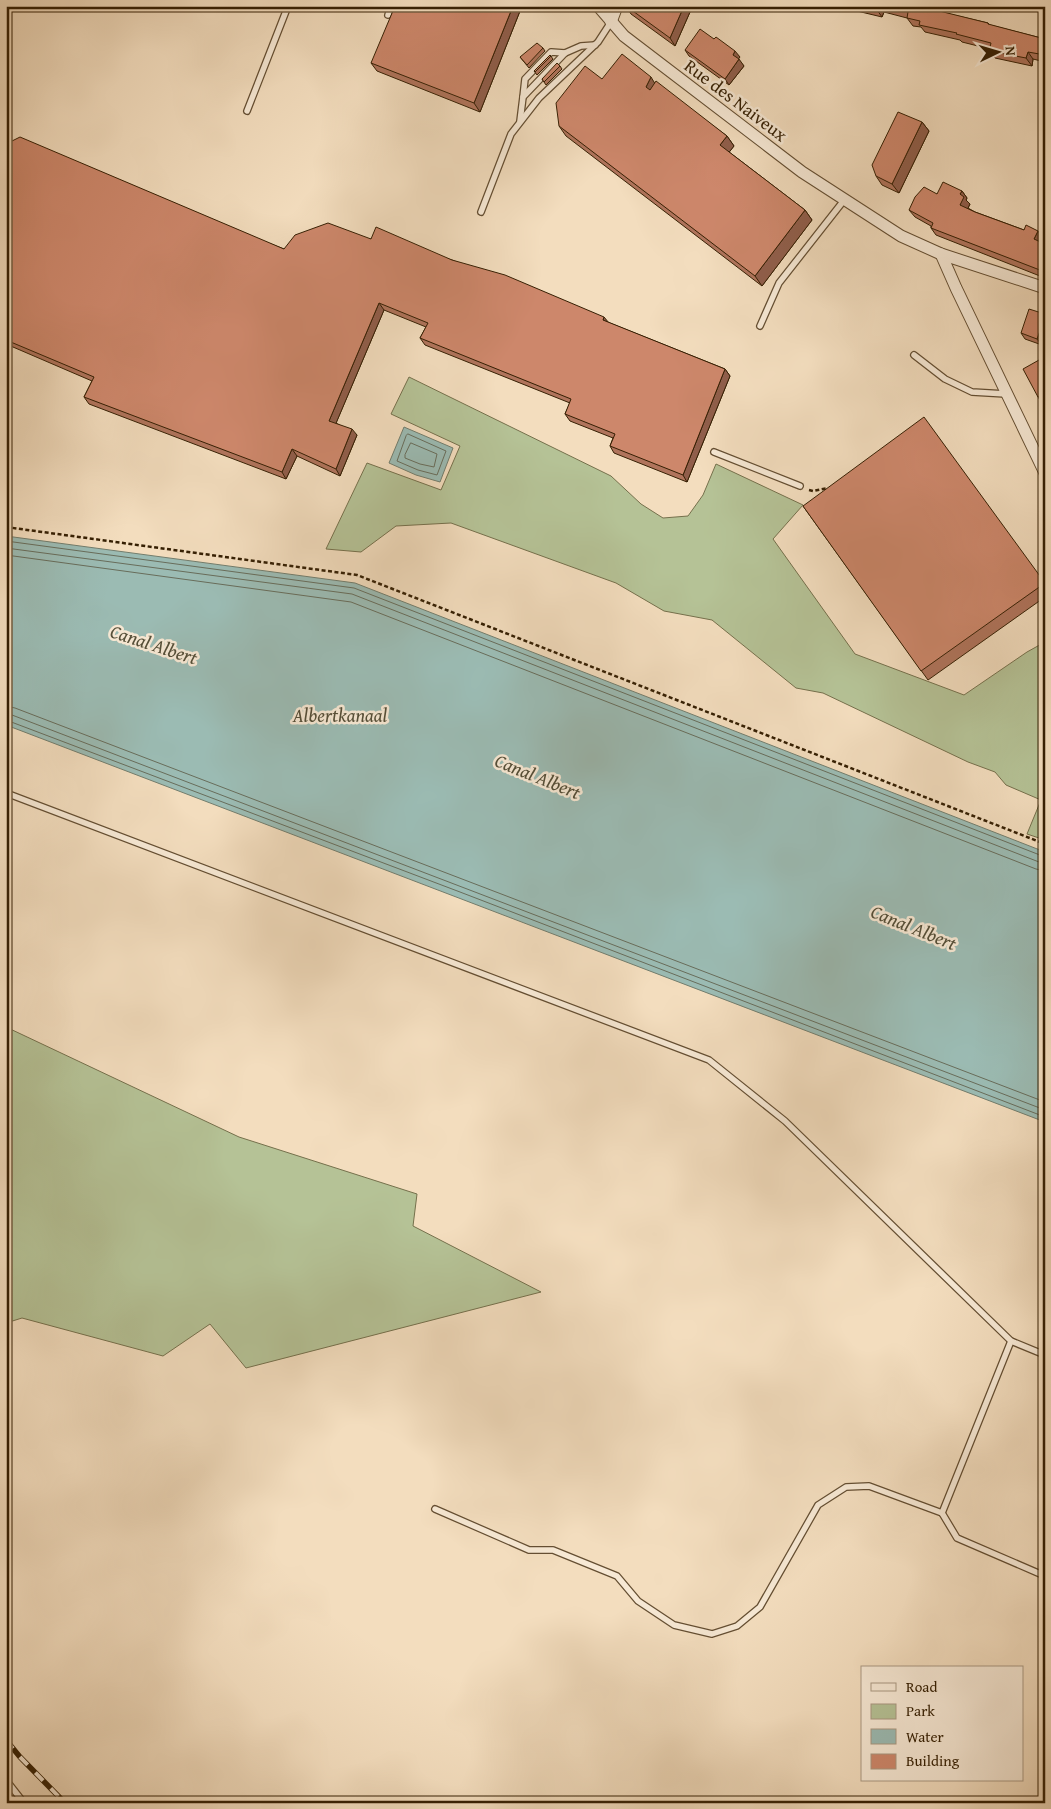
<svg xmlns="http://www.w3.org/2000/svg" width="1051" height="1809" viewBox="0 0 1051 1809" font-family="'Gentium Book Plus',serif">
	<rect width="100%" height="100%" fill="#f3ddbe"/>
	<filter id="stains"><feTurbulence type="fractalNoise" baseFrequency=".004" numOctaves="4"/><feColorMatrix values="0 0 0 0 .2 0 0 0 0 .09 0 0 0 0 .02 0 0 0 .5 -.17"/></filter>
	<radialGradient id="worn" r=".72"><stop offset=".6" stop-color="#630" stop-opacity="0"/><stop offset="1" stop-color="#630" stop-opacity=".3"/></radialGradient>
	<g fill="#b5c296" stroke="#75704c">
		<polygon points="409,377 611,476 641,504 663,518 688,516 703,495 716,464 803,505 773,539 855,654 964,695 1027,652 1045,642 1045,840 1027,834 1041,800 1006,785 995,772 968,762 823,693 796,688 712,620 664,611 616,583 451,523 396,526 361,552 326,549 367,463 441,490 460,446 391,414"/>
		<polygon points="6,1027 239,1137 417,1194 413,1226 541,1292 246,1368 210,1324 163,1356 22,1318 6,1323"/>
	</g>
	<g fill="#9bbbb3" stroke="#727d6d">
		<polygon points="404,427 453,448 440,482 416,475 389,463"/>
		<polygon points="6,536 355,583 1045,852 1045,1122 6,725"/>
	</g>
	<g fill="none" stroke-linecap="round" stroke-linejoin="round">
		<g stroke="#686d5b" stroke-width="1">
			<polygon points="408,434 446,451 437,475 418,470 397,461 406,436"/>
			<polygon points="411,443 437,454 434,467 420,464 405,458 405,455"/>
			<polyline points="6,541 354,588 1045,857"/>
			<polyline points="6,548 352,594 1039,862 1045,863"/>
			<polyline points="6,555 351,602 1036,869 1045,871"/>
			<polyline points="6,706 15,708 1045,1102"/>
			<polyline points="6,714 12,715 1045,1110"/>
			<polyline points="6,720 460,892 1045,1117"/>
		</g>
		<defs>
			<g id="service">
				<polyline points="388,15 391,6"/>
				<polyline points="523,97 525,79 551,52 565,53"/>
				<polyline points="247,111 288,6"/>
				<polyline points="520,121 523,97 565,53 581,46 595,45"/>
				<polyline points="481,212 511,134 539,98 598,42 611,22"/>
				<polyline points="760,326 779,283 845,199"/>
				<polyline points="914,355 945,379 972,392 1006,394"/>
				<polyline points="714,452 800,486"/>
				<polyline points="6,793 709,1060 785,1121 1011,1341 1045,1355"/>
				<polyline points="435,1509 529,1550 553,1550 617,1576 638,1601 674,1625 712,1634 737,1626 760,1607 818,1505 846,1487 869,1486 942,1513 1011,1341"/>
				<polyline points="942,1513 957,1538 1045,1576"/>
				<polyline points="6,1780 24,1803"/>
			</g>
			<g id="minor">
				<polyline points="598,6 624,36 768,146 802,172 901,236 941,254 1045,288"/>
				<polyline points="611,22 617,6"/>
				<polyline points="941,254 956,288 1045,473"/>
			</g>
		</defs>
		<use href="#service" stroke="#644e32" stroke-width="8"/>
		<use href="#minor" stroke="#644e32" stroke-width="13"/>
		<g stroke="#351f03" stroke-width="2.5" stroke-dasharray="4 2.5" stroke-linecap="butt">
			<polyline points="809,490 813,491 828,488"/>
			<polyline points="6,527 357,575 1045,844"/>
		</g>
		<use href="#service" stroke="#f7e9d5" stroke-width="5.5"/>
		<use href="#minor" stroke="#f7e9d5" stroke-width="11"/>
		<defs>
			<polyline id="rail" points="6,1740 20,1757 65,1803"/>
		</defs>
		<use href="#rail" stroke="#351f03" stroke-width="5.5"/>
		<use href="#rail" stroke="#f7e9d5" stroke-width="4" stroke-dasharray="11" stroke-linecap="butt"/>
	</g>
	<g fill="#b0745c" stroke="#351f03">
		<polygon points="522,6 480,112 377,71 371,63"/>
		<polygon points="626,6 686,6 690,12 675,46 631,14"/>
		<polygon points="854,6 926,6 928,9 988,23 990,25 1045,39 1045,62 1033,59 1032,66 995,58 989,51 990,49 962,42 960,40 925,32 921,27 913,26 907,18 884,12 882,17 857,11"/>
		<polygon points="714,39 740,57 738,59 744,66 729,85 689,56 685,50"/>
		<polygon points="543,48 545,51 529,68 520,57"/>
		<polygon points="550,55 553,59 537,75 534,71"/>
		<polygon points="560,66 562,69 546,85 542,79"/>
		<polygon points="602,79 655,83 727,136 734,146 729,152 805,210 812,220 762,286 566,136 559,126"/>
		<polygon points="922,122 929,131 899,193 882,185 876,176"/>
		<polygon points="6,144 284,249 371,239 452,260 725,369 730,376 687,482 614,453 610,446 613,438 570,421 565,414 570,403 425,345 420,338 426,327 384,310 336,423 357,435 340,476 297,456 286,479 89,404 84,397 92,381 6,344"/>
		<polygon points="962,191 967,198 966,200 970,204 968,208 975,212 1024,230 1038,231 1043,239 1041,243 1045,244 1045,278 936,235 931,228 931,226 915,217 909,210 937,194"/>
		<polygon points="1045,314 1042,345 1025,339 1021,333"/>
		<polygon points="1045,360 1045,401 1042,403 1038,397"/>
		<polygon points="803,506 1045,583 1045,597 928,680"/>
	</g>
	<g fill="#905e4b" stroke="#351f03">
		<polygon points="513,6 522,6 480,112 474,103"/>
		<polygon points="684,6 686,6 690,12 675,46 670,38"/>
		<polygon points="878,6 880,6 884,12 882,17 877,10"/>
		<polygon points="735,51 740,57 737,61 733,55"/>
		<polygon points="1028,52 1033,59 1032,66 1026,58"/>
		<polygon points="739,59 744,66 729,85 725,79"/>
		<polygon points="651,77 657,87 653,97 646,87"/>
		<polygon points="922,122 929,131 899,193 892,184"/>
		<polygon points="727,136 734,146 727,155 720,145"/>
		<polygon points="962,191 967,198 966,200 970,204 966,212 960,205 960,194"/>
		<polygon points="805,210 812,220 762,286 755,276"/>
		<polygon points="1038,231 1043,239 1040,247 1034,239"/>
		<polygon points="379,303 384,310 334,428 329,421"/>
		<polygon points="604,317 609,323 603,320"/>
		<polygon points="1045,317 1045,336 1042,345 1037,339"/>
		<polygon points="725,369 730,376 687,482 683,475"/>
		<polygon points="352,429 357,435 340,476 336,469"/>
		<polygon points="292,449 297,456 286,479 282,472"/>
	</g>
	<g fill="#cd876b" stroke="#351f03">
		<polygon points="395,6 513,6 474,103 371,63"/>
		<polygon points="626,6 684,6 670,38"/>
		<polygon points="862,6 878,6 877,10"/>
		<polygon points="885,6 923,6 923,7 988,23 988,24 1045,39 1045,55 1028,52 1026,58 989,51 991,43 956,34 957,33 919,25 920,21 907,18 908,12"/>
		<polygon points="700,29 714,39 716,37 735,51 733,55 739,59 725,79 685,50"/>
		<polygon points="537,43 543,48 527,65 520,57"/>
		<polygon points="622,54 651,77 646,87 650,90 656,81 727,136 720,145 805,210 755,276 559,126 556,103 585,66 602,79"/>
		<polygon points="550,55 551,56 535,72 534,71"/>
		<polygon points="557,63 560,66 544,82 542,79"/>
		<polygon points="898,112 922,122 892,184 876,176 872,165"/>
		<polygon points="20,137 284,249 295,235 328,223 371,239 376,227 452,260 505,275 604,317 603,320 725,369 683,475 610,446 615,434 565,414 571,399 420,338 428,323 379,303 329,421 352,429 336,469 292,449 282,472 84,397 94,377 6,340 6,144"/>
		<polygon points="943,182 962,191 960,194 964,197 960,205 975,212 1024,230 1026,225 1038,231 1034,239 1045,244 1045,272 931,228 933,223 909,210 915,197 924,187 937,194"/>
		<polygon points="1029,309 1045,314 1045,317 1037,339 1021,333"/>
		<polygon points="1039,360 1045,360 1045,395 1042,394 1038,397 1023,369"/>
		<polygon points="924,417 1045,583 921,671 803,506"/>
	</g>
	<g text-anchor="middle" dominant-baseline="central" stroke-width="5" stroke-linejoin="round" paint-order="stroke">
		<g font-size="18" fill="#351f03" stroke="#f7e9d5">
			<text transform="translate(736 100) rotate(37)">Rue des Naiveux</text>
		</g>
		<g font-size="19" font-style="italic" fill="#544e38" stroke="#f7e9d5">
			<text transform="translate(154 644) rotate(18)">Canal Albert</text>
			<text x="340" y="715">Albertkanaal</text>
			<text transform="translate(538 776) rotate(22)">Canal Albert</text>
			<text transform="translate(914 927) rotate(22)">Canal Albert</text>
		</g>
	</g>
	<rect width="1051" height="1809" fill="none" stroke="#f3ddbe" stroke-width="25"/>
	<rect x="8" y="8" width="1036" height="1794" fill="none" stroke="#351f03" stroke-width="2.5"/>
	<rect x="12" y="12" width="1026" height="1784" fill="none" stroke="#351f03"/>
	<rect x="861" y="1666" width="162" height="115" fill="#f7e9d5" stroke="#a99881"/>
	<rect x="871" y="1683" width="25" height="8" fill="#f7e9d5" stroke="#a99881"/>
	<text x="906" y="1692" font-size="15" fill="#351f03">Road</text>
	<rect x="871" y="1704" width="25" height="15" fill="#b5c296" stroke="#a99881"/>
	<text x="906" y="1716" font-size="15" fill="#351f03">Park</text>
	<rect x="871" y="1729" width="25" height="15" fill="#9bbbb3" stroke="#a99881"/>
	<text x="906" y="1742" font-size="15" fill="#351f03">Water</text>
	<rect x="871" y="1754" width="25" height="15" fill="#cd876b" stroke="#a99881"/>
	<text x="906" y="1766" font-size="15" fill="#351f03">Building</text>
	<g transform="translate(998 52) rotate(85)" stroke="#f7e9d5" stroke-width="4" paint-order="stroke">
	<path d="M0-4L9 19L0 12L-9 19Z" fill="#351f03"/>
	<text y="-8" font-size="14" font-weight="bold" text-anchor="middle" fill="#351f03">N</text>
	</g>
	<rect width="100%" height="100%" filter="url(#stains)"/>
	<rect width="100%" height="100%" fill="url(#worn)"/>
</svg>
